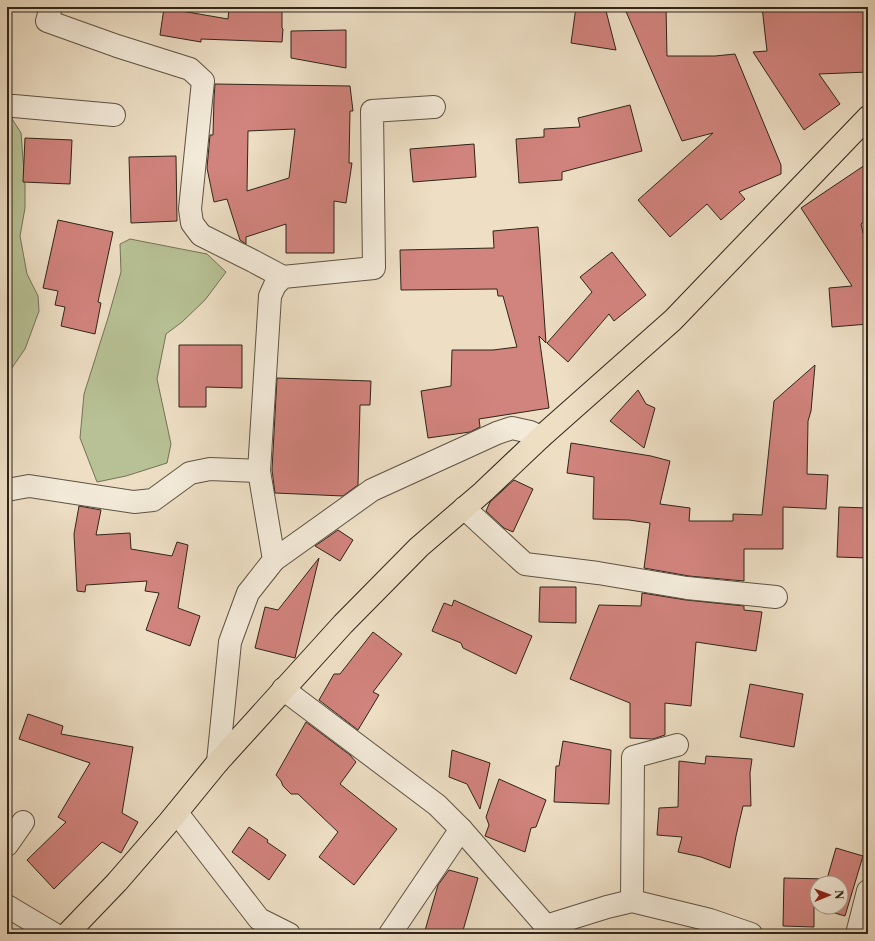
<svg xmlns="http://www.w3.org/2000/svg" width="875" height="941" viewBox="0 0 875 941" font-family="'Libre Caslon Text',serif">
	<rect width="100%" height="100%" fill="#eddec4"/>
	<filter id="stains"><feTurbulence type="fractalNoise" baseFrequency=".005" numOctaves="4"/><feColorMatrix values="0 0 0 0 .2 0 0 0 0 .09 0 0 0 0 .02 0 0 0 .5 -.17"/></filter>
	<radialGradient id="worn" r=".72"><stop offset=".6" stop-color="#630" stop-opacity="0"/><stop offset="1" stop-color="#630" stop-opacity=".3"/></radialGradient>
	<g fill="#b7c195" stroke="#737358">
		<polygon points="9,114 21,133 25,185 25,208 20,236 27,274 38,296 39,311 25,349 9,372 7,372 7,116"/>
		<polygon points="130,239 207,254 226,272 205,300 182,322 166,334 157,379 171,444 167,463 126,476 97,482 80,438 84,394 108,318 121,272 120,244"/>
	</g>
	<g fill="#d1837d" stroke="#2f251a" fill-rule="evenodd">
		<polygon points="229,7 282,7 282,28 283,29 282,42 201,39 201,42 160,35 164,8 228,19"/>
		<polygon points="576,7 605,7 616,50 571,43"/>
		<polygon points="624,7 666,7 667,56 715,56 735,54 781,165 781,174 739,192 745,199 721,220 707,204 670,237 638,200 713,133 682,141"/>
		<polygon points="762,7 868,7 868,72 819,74 840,104 804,130 753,52 767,51"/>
		<polygon points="346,30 346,68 291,58 291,31"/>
		<path d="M215 84 350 86 353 111H350L349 163H352L346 203 334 201V253H286V224L246 237V244L240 240 227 199 214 202 207 168 210 135H213L214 98ZM295 129 289 178 247 191 248 131Z"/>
		<polygon points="630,105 642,151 562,172 562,180 519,183 516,139 544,137 544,129 580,127 578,118"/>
		<polygon points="25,138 72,140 70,184 23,182"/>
		<polygon points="474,144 476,177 413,182 410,149"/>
		<polygon points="176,156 177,221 131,223 129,157"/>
		<polygon points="868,163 868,219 861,224 868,254 868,324 832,327 829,288 852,286 801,208"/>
		<polygon points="58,220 113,232 98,302 101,303 95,334 61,326 65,307 55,305 58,291 43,288"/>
		<polygon points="538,227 546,343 539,336 549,408 479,419 480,427 470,432 428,438 421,391 451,386 452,350 493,350 517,347 503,296 498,296 497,289 401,290 400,250 494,248 493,231"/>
		<polygon points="612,252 646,295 614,321 609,314 568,362 547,343 592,292 580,277"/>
		<polygon points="179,345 242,345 242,388 206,387 206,407 179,407"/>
		<polygon points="815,365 811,411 808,421 807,474 828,475 826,509 783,507 783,549 744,549 744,581 689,576 644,568 650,523 629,520 593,519 594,477 567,473 571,443 651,456 670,461 660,504 690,508 689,521 733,521 733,514 762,515 774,401"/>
		<polygon points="277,378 371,381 370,405 360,405 358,485 343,496 275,493 272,470"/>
		<polygon points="638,390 646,404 655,408 644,448 610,421"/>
		<polygon points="514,480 533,489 513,532 504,528 486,511 490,502"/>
		<polygon points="79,506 101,510 96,535 130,533 131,549 172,556 177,542 188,545 178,608 200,616 190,646 146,630 159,593 145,591 147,581 86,585 85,592 77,591 74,534"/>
		<polygon points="839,507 868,508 868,558 837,557"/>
		<polygon points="338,530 353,540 340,561 315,546"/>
		<polygon points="319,558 295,658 255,648 265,607 278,610"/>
		<polygon points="540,587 576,587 576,623 539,622"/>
		<polygon points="642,593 686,600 744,606 744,610 762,612 756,651 696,642 691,706 665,703 665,735 653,739 630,738 630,703 570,679 599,605 641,606"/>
		<polygon points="454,600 532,636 516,674 463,648 461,643 432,631 444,603 452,606"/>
		<polygon points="373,632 402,654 373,692 379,695 358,730 319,700 334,674 340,674"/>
		<polygon points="750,684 803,694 794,747 740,737"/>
		<polygon points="28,714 63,726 61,734 133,747 122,813 138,822 121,853 102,842 54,889 27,860 66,822 58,817 90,763 19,739"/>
		<polygon points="306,722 350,755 356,762 340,784 397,829 354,885 319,857 338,832 298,794 291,794 283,786 281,781 276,775"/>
		<polygon points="563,741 611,750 609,804 554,802 556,766 559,766"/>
		<polygon points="452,750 490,763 480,809 467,784 449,777"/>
		<polygon points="706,756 752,759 750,773 751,806 743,806 736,836 730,868 701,857 678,852 682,837 657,835 659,808 678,807 679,761 705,764"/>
		<polygon points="499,779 546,800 536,827 531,828 525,852 485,836 489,825 486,817"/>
		<polygon points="249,827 268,840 267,842 286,855 269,880 232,852"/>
		<path d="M836 848 863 856 845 916 814 907V927L783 926 784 878 827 879ZM817 883H841V907H817Z"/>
		<polygon points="449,870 478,878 462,934 424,934 438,885"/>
	</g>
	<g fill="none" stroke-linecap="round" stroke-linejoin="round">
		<defs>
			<g id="minor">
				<polyline points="51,7 47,21 117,46 190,69 203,81 190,209 192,223 201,235 253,261 283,277"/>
				<polyline points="7,106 14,106 114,115"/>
				<polyline points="7,490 29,486 134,502 153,500 190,473 210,469 259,471"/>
				<polyline points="464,508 525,564 598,573 687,588 776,597"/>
				<polyline points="274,560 372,490 497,433 512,428 530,432 541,437"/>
				<polyline points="283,689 437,805 461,829 546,926 607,907 632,901 710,920 751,934"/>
				<polyline points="218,762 230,642 248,593 274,560 259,471 270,296 275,285 283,277 374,268 372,111 434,107"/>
				<polyline points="177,813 259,919 289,934"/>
				<polyline points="7,845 23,822"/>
				<polyline points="632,901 633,757 677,745"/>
				<polyline points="7,906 54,934"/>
				<polyline points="390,934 461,829"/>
				<polyline points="857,934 868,891"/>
			</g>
			<polyline id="major" points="67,934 117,882 169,822 218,762 343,624 419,547 483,492 541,437 673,320 868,117"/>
		</defs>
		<use href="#minor" stroke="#5e5344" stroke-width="24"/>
		<use href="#major" stroke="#2f251a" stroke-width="24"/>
		<use href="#minor" stroke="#f3ead9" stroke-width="22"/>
		<use href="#major" stroke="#eddec4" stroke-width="22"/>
	</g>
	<rect width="875" height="941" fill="none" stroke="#eddec4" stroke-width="24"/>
	<rect x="8" y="8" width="859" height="925" fill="none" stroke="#2f251a" stroke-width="2"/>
	<rect x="12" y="12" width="851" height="917" fill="none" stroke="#2f251a"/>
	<g transform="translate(829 895) rotate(89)"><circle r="19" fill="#f3ead9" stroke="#a59b8d"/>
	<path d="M0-3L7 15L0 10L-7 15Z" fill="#8f2418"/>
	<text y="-6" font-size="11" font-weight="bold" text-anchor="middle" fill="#2f251a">N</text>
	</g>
	<rect width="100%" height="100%" filter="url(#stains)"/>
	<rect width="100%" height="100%" fill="url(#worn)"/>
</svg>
